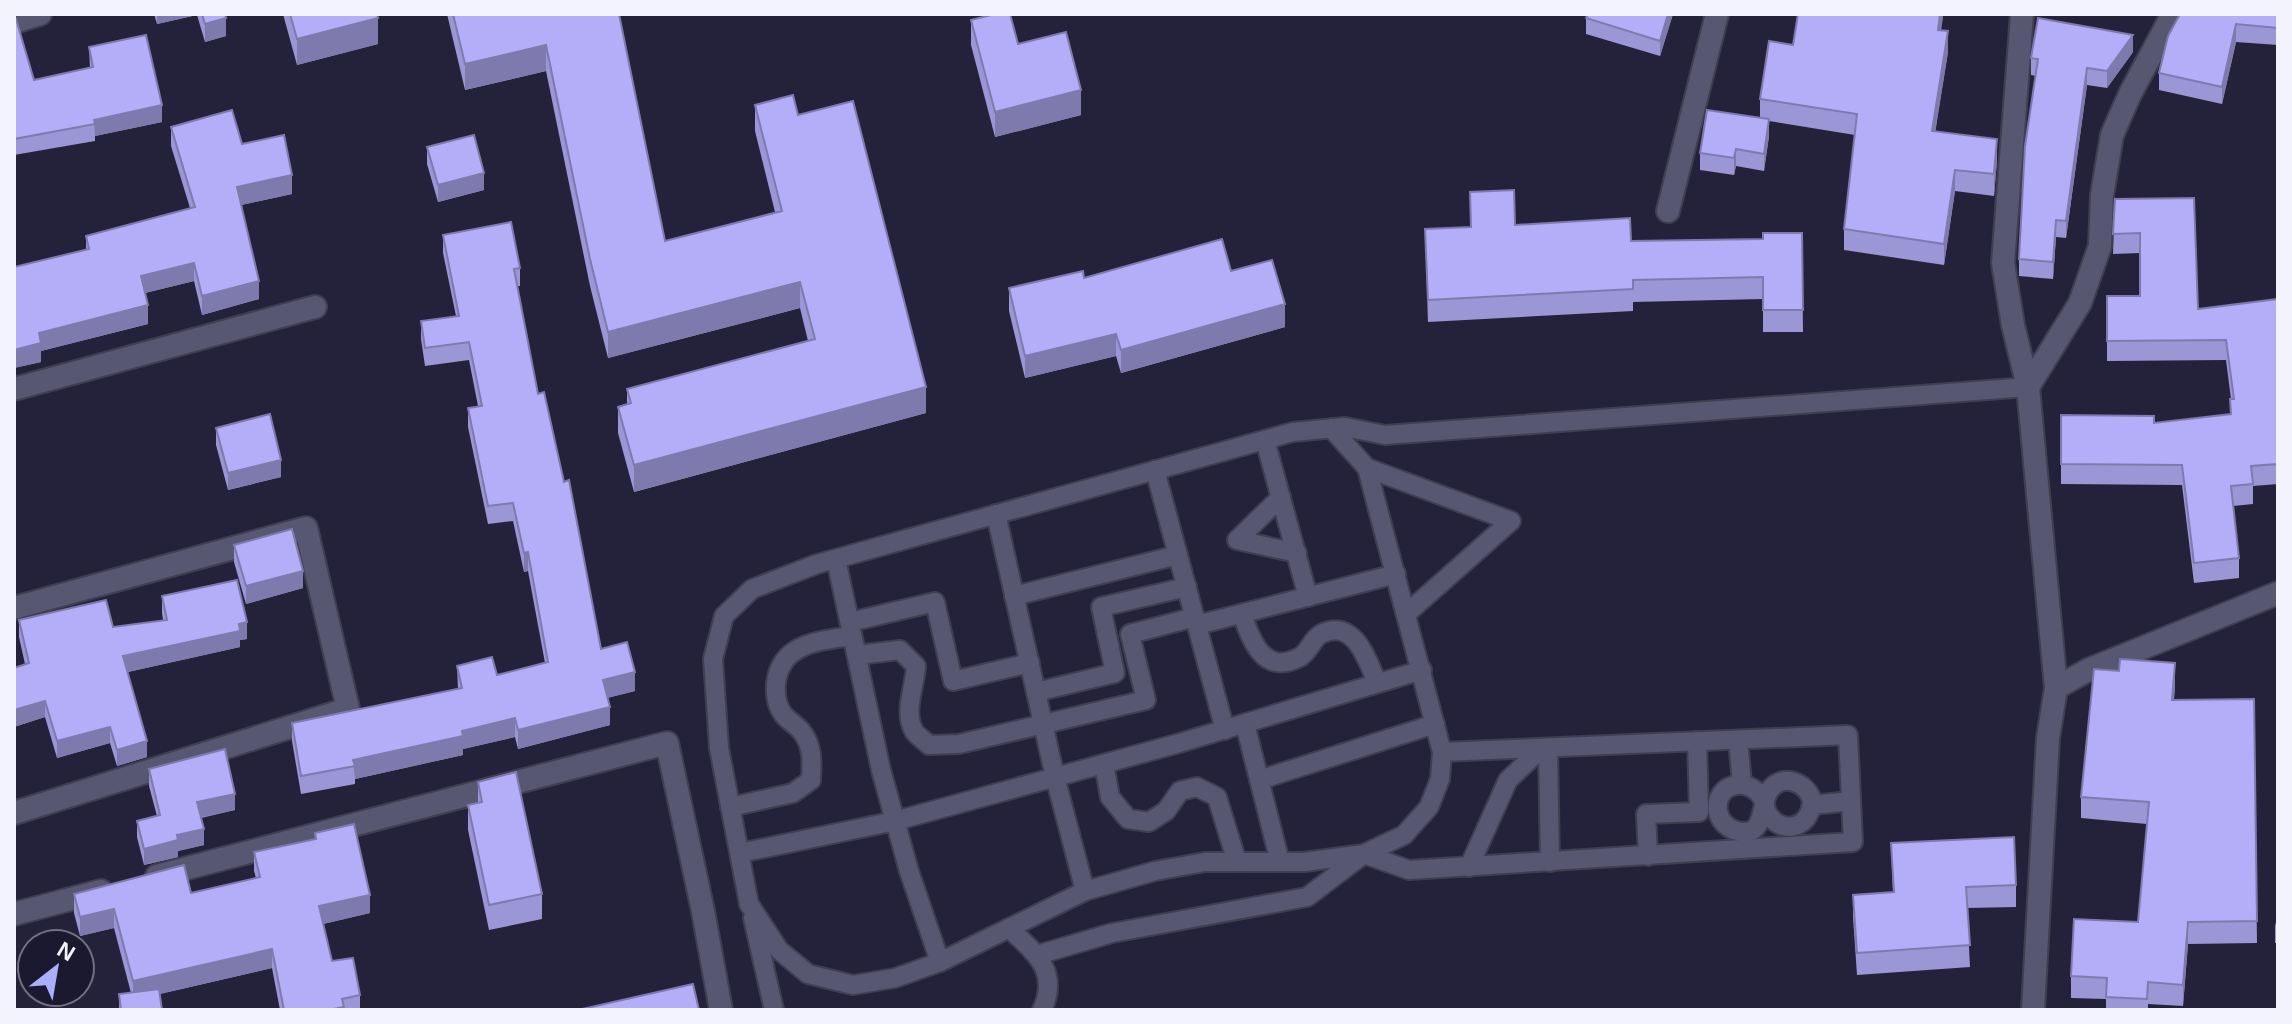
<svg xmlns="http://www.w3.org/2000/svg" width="2292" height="1024" viewBox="0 0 2292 1024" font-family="Helvetica,sans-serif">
	<rect width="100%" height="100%" fill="#24223a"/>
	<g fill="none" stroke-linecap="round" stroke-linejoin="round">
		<defs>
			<g id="service">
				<polyline points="1331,428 1367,468 1442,752 1440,779 1429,807 1404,835 1364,854 1304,862 1205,862 1155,871 1085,891 940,962 895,978 853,985 808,974 779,950 749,904 719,748 713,659 724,616 752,589 817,564 1293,432 1345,427 1385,435 2028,387"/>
				<polyline points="1265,440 1308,597"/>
				<polyline points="1367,468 1511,521 1406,614"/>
				<polyline points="1155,470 1225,730"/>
				<polyline points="1281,497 1237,540 1297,553"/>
				<polyline points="996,514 1055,777 1085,891"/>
				<polyline points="836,559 881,770 909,871 940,962"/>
				<polyline points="1014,596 1178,555"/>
				<path d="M1242 614C1251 641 1264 676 1300 657 1309 652 1312 639 1321 634 1354 617 1368 661 1377 683"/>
				<polyline points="850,622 935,602 953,681 1030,663"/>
				<polyline points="1197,625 1396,574"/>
				<path d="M857 655 900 650 916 666C915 686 903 712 914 731 917 736 925 741 929 745L959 744 1146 700 1130 634 1195 617"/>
				<polyline points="1036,692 1115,673 1101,607 1187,587"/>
				<polyline points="1245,724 1280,862"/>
				<polyline points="1738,740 1742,784"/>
				<polyline points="1548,748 1550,862"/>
				<polyline points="1104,764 1110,797 1128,819 1149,822 1166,811 1180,791 1197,787 1217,797 1237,862"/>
				<polyline points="1259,780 1435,724"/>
				<path d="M1765 804C1754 774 1713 781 1718 812 1720 820 1726 827 1734 830 1767 841 1759 805 1769 791 1782 772 1806 782 1812 800 1811 832 1776 836 1765 808"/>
				<polyline points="1812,805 1851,801"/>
				<path d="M730 807 793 793 811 780C812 763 813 746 802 732 797 725 788 721 783 714 777 706 775 695 776 684 780 643 819 641 852 636"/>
				<polyline points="740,853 895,821 1176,744 1422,670"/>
				<polyline points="1648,856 1646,814 1699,812 1697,741"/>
				<polyline points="1469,867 1508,780 1542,748"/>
				<polyline points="753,918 774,1010"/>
				<path d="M1009 928C1035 953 1060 971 1042 1010"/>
				<polyline points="1037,955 1112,933 1307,897 1364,854 1409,870 1853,842 1848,735 1442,752"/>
			</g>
			<g id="minor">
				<polyline points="2022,14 2003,263 2013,325 2028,387 2056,688 2048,738 2033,1010"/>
				<polyline points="14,22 40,14"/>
				<polyline points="1668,211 1717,14"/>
				<polyline points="2028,387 2080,303 2100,246 2102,195 2112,135 2130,94 2173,14"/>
				<polyline points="14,389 315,307"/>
				<polyline points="14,608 306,528 348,709 14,813"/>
				<polyline points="2056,688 2088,670 2278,593"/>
				<polyline points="157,876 667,743 703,911 721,1010"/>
				<polyline points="14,914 101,891"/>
			</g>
		</defs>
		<use href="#service" stroke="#403e51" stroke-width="22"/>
		<use href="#minor" stroke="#403e51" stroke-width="26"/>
		<use href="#service" stroke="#585772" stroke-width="18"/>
		<use href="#minor" stroke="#585772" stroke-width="22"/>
	</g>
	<g fill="#9b96d6">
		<polygon points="154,14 225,14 226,36 205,42 197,15 157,24"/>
		<polygon points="283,14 377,14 378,44 297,65"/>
		<polygon points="447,14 619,14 665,241 775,212 755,131 755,105 798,115 926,413 634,492 618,433 618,407 627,404 627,389 808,341 800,308 608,358 590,286 546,71 465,90"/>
		<polygon points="1673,14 1660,56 1586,34 1586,18"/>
		<polygon points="1943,14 1941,30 1948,52 1935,132 1997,160 1994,196 1955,191 1944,265 1844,250 1844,229 1855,135 1769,121 1769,136 1764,171 1736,166 1734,175 1700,170 1700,153 1760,118 1760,99"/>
		<polygon points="2180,14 2278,14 2278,45 2236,42 2222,104 2159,90 2159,73"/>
		<polygon points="14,19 34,80 90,68 89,47 162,122 95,136 95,141 14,155"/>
		<polygon points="971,20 1018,44 1081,115 995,137 971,45"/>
		<polygon points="2133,52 2107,88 2087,85 2066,238 2056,237 2053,279 2019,276 2019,259 2036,76 2031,75 2031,58"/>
		<polygon points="171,127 242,144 292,194 241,205 259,299 202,315 194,281 145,293 148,324 41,351 41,362 14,368 14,267 86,250 86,236 190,208 171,146"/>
		<polygon points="427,147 484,190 438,202 427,164"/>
		<polygon points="1470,192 1515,225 1631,241 1763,239 1802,233 1803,332 1763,332 1763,299 1633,302 1633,311 1428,322 1425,229 1470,227"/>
		<polygon points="2115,199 2198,309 2278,299 2278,484 2253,486 2253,504 2233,506 2239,558 2239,578 2194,583 2182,485 2061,484 2061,415 2154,423 2230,414 2230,399 2231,399 2226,360 2107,361 2107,296 2140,296 2140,253 2113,254"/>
		<polygon points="443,235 520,268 520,286 517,286 538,394 601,649 635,691 607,698 610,725 518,749 515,737 463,749 463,755 355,779 355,784 301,794 292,741 292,723 458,689 457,666 497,675 545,663 528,571 524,572 513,521 488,524 468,427 468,408 478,406 469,360 425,366 421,339 421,321 456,316 443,253"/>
		<polygon points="1231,271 1285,327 1121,373 1116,356 1025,378 1009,311 1009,288 1084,278"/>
		<polygon points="216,428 281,477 228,490 216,445"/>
		<polygon points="234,545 303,588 246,604 234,562"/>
		<polygon points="162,596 247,639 240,640 240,647 128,672 147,757 117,766 110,743 57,758 45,717 14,727 14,668 25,664 19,637 19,620 113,627 163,620 162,613"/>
		<polygon points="2175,685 2174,700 2254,699 2257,943 2188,944 2183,1006 2148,1004 2148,1010 2106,1010 2106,999 2071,998 2071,976 2138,922 2147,824 2081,818 2081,797"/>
		<polygon points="149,769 235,810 201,818 204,845 178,851 178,857 144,865 137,837 137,821 157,816 149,786"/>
		<polygon points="478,782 542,894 542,919 489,930 468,830 468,805 478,803"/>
		<polygon points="315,833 370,913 323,924 332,961 360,995 360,1010 280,1010 272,968 160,994 162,1010 119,1010 119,994 131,993 114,928 80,936 74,913 74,894 191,893 256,878 254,871 254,852 315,839"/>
		<polygon points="1891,843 2016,885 2016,907 1967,908 1970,967 1857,975 1853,917 1853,895 1893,892"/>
		<polygon points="2278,914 2278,943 2275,943 2275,926"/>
	</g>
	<g fill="#7e7aae">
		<polygon points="157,14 197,14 197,15 157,24"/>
		<polygon points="1668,14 1673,14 1660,56 1660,41"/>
		<polygon points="1940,14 1943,14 1943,17 1938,51 1938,30"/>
		<polygon points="226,18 226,36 205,42 205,24"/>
		<polygon points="378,18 378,44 297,65 297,39"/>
		<polygon points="2236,24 2236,42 2222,104 2222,87"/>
		<polygon points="1948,31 1948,52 1932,153 1932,131"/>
		<polygon points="2133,35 2133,52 2107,88 2107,71"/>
		<polygon points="546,45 546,71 465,90 465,64"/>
		<polygon points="2087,68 2087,85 2066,238 2066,221"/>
		<polygon points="1081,90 1081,115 995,137 995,112"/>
		<polygon points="162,105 162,122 95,136 94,120"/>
		<polygon points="1769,119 1769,136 1764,171 1764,154"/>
		<polygon points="1997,139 1997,160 1994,196 1994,174"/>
		<polygon points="1736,149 1736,166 1734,175 1734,158"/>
		<polygon points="1955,170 1955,191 1944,265 1944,244"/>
		<polygon points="484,173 484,190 438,202 438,185"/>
		<polygon points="292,175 292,194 237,206 237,187"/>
		<polygon points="2056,220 2056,237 2053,279 2053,262"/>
		<polygon points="194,263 194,281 141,294 141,276"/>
		<polygon points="259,281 259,299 202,315 202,296"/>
		<polygon points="800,282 800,308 608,358 608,332"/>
		<polygon points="1285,304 1285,327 1121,373 1121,350"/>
		<polygon points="148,305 148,324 41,351 41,362 14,368 14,350 39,333"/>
		<polygon points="1116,334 1116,356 1025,378 1025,356"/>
		<polygon points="926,387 926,413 634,492 634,465"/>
		<polygon points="281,460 281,477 228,490 228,473"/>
		<polygon points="528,552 528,571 524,572 524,553"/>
		<polygon points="303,571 303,588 246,604 246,586"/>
		<polygon points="247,622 247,639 240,640 240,647 123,673 123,656"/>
		<polygon points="2175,663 2175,685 2172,721 2172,700"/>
		<polygon points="635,672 635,691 603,699 603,680"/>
		<polygon points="45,701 45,717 14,727 14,710"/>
		<polygon points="610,707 610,725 518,749 518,730"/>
		<polygon points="515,718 515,737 463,749 463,755 355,779 353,760"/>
		<polygon points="110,727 110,743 57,758 57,741"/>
		<polygon points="147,741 147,757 117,766 117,750"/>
		<polygon points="235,794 235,810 197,818 197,802"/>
		<polygon points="204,829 204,845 178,851 178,857 144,865 144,849 177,835"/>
		<polygon points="370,895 370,913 319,925 319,906"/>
		<polygon points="114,909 114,928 80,936 80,917"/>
		<polygon points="2188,922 2188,944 2183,1006 2183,985"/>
		<polygon points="272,949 272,968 133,1000 133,981"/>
	</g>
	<g fill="#b4aef9" stroke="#7e7aae" stroke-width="2">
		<polygon points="202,14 225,14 226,18 205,24"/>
		<polygon points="290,14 377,14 378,18 297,39"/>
		<polygon points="453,14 619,14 665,241 782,211 755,105 793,95 798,115 853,101 926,387 634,465 618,407 631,403 627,389 815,339 800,282 608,332 590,259 546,45 465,64"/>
		<polygon points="995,14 1010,14 1018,44 1066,32 1081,90 995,112 971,20"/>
		<polygon points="1588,14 1668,14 1660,41 1586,18"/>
		<polygon points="1798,14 1940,14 1938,30 1948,31 1932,131 1997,139 1994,174 1955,170 1944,244 1844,229 1857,114 1760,99 1769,41 1793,45"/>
		<polygon points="2180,14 2278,14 2278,28 2236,24 2222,87 2159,73 2168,36"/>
		<polygon points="2038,18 2133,35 2107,71 2087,68 2066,221 2056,220 2053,262 2019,259 2025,146 2038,59 2031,58"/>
		<polygon points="14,19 16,19 34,80 93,67 89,47 146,35 162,105 94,120 95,124 14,139"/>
		<polygon points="232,110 242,144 284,135 292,175 237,187 259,281 202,296 194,263 141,276 148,305 39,333 41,343 14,350 14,267 89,249 86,236 195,207 171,127"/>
		<polygon points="1707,110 1769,119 1764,154 1736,149 1734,158 1700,153"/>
		<polygon points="474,135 484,173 438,185 427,147"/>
		<polygon points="1514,190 1515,225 1630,218 1631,241 1763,239 1763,233 1802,233 1803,310 1763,310 1763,277 1633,280 1633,289 1428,300 1425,229 1471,227 1470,192"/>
		<polygon points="2194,198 2198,309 2278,299 2278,464 2251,466 2253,484 2231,486 2239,558 2194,563 2182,465 2061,464 2061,415 2154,416 2154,423 2231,414 2230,399 2234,399 2226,340 2107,341 2107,296 2140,296 2140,233 2113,234 2115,199"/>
		<polygon points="511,222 520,268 514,269 538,394 544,392 564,482 569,480 601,649 627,642 635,672 603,680 610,707 518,730 515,718 462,731 463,736 353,760 355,766 301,776 292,723 462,688 457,666 492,657 497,675 548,662 528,552 524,553 513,503 488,506 468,408 482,406 469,342 425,348 421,321 459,316 443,235"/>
		<polygon points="1222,239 1231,271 1272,260 1285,304 1121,350 1116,334 1025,356 1009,288 1083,271 1084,278"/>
		<polygon points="270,414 281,460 228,473 216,428"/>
		<polygon points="292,529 303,571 246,586 234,545"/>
		<polygon points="237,580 247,622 239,624 240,631 123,656 147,741 117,750 110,727 57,741 45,701 14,710 14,668 29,663 19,620 106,600 113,627 167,620 162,596"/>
		<polygon points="2120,659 2175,663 2172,700 2254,699 2257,921 2188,922 2183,985 2148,982 2147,999 2106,997 2107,978 2071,976 2074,919 2138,922 2149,802 2081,797 2094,669 2119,671"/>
		<polygon points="225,749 235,794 197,802 204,829 177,835 178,840 144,849 137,821 160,815 149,769"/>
		<polygon points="516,772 542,894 489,905 468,805 482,802 478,782"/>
		<polygon points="354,824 370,895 319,906 332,961 353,958 360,995 342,999 344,1007 328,1010 284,1010 272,949 133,981 114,909 80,917 74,894 184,865 191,893 260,877 254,852 316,839 315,833"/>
		<polygon points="2014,837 2016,885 1966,887 1970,945 1857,953 1853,895 1894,892 1891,843"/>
		<polygon points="693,984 699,1010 578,1010"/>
		<polygon points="159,989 162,1010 121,1010 119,994"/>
	</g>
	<rect width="2292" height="1024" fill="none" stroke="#f3f3fd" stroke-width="32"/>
	<g transform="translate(56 968) rotate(31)"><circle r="38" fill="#1b1930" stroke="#717082" stroke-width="2"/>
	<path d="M0-6L14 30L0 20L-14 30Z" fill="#abaffb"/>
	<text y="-12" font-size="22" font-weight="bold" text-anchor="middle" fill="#f3f3fd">N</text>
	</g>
</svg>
